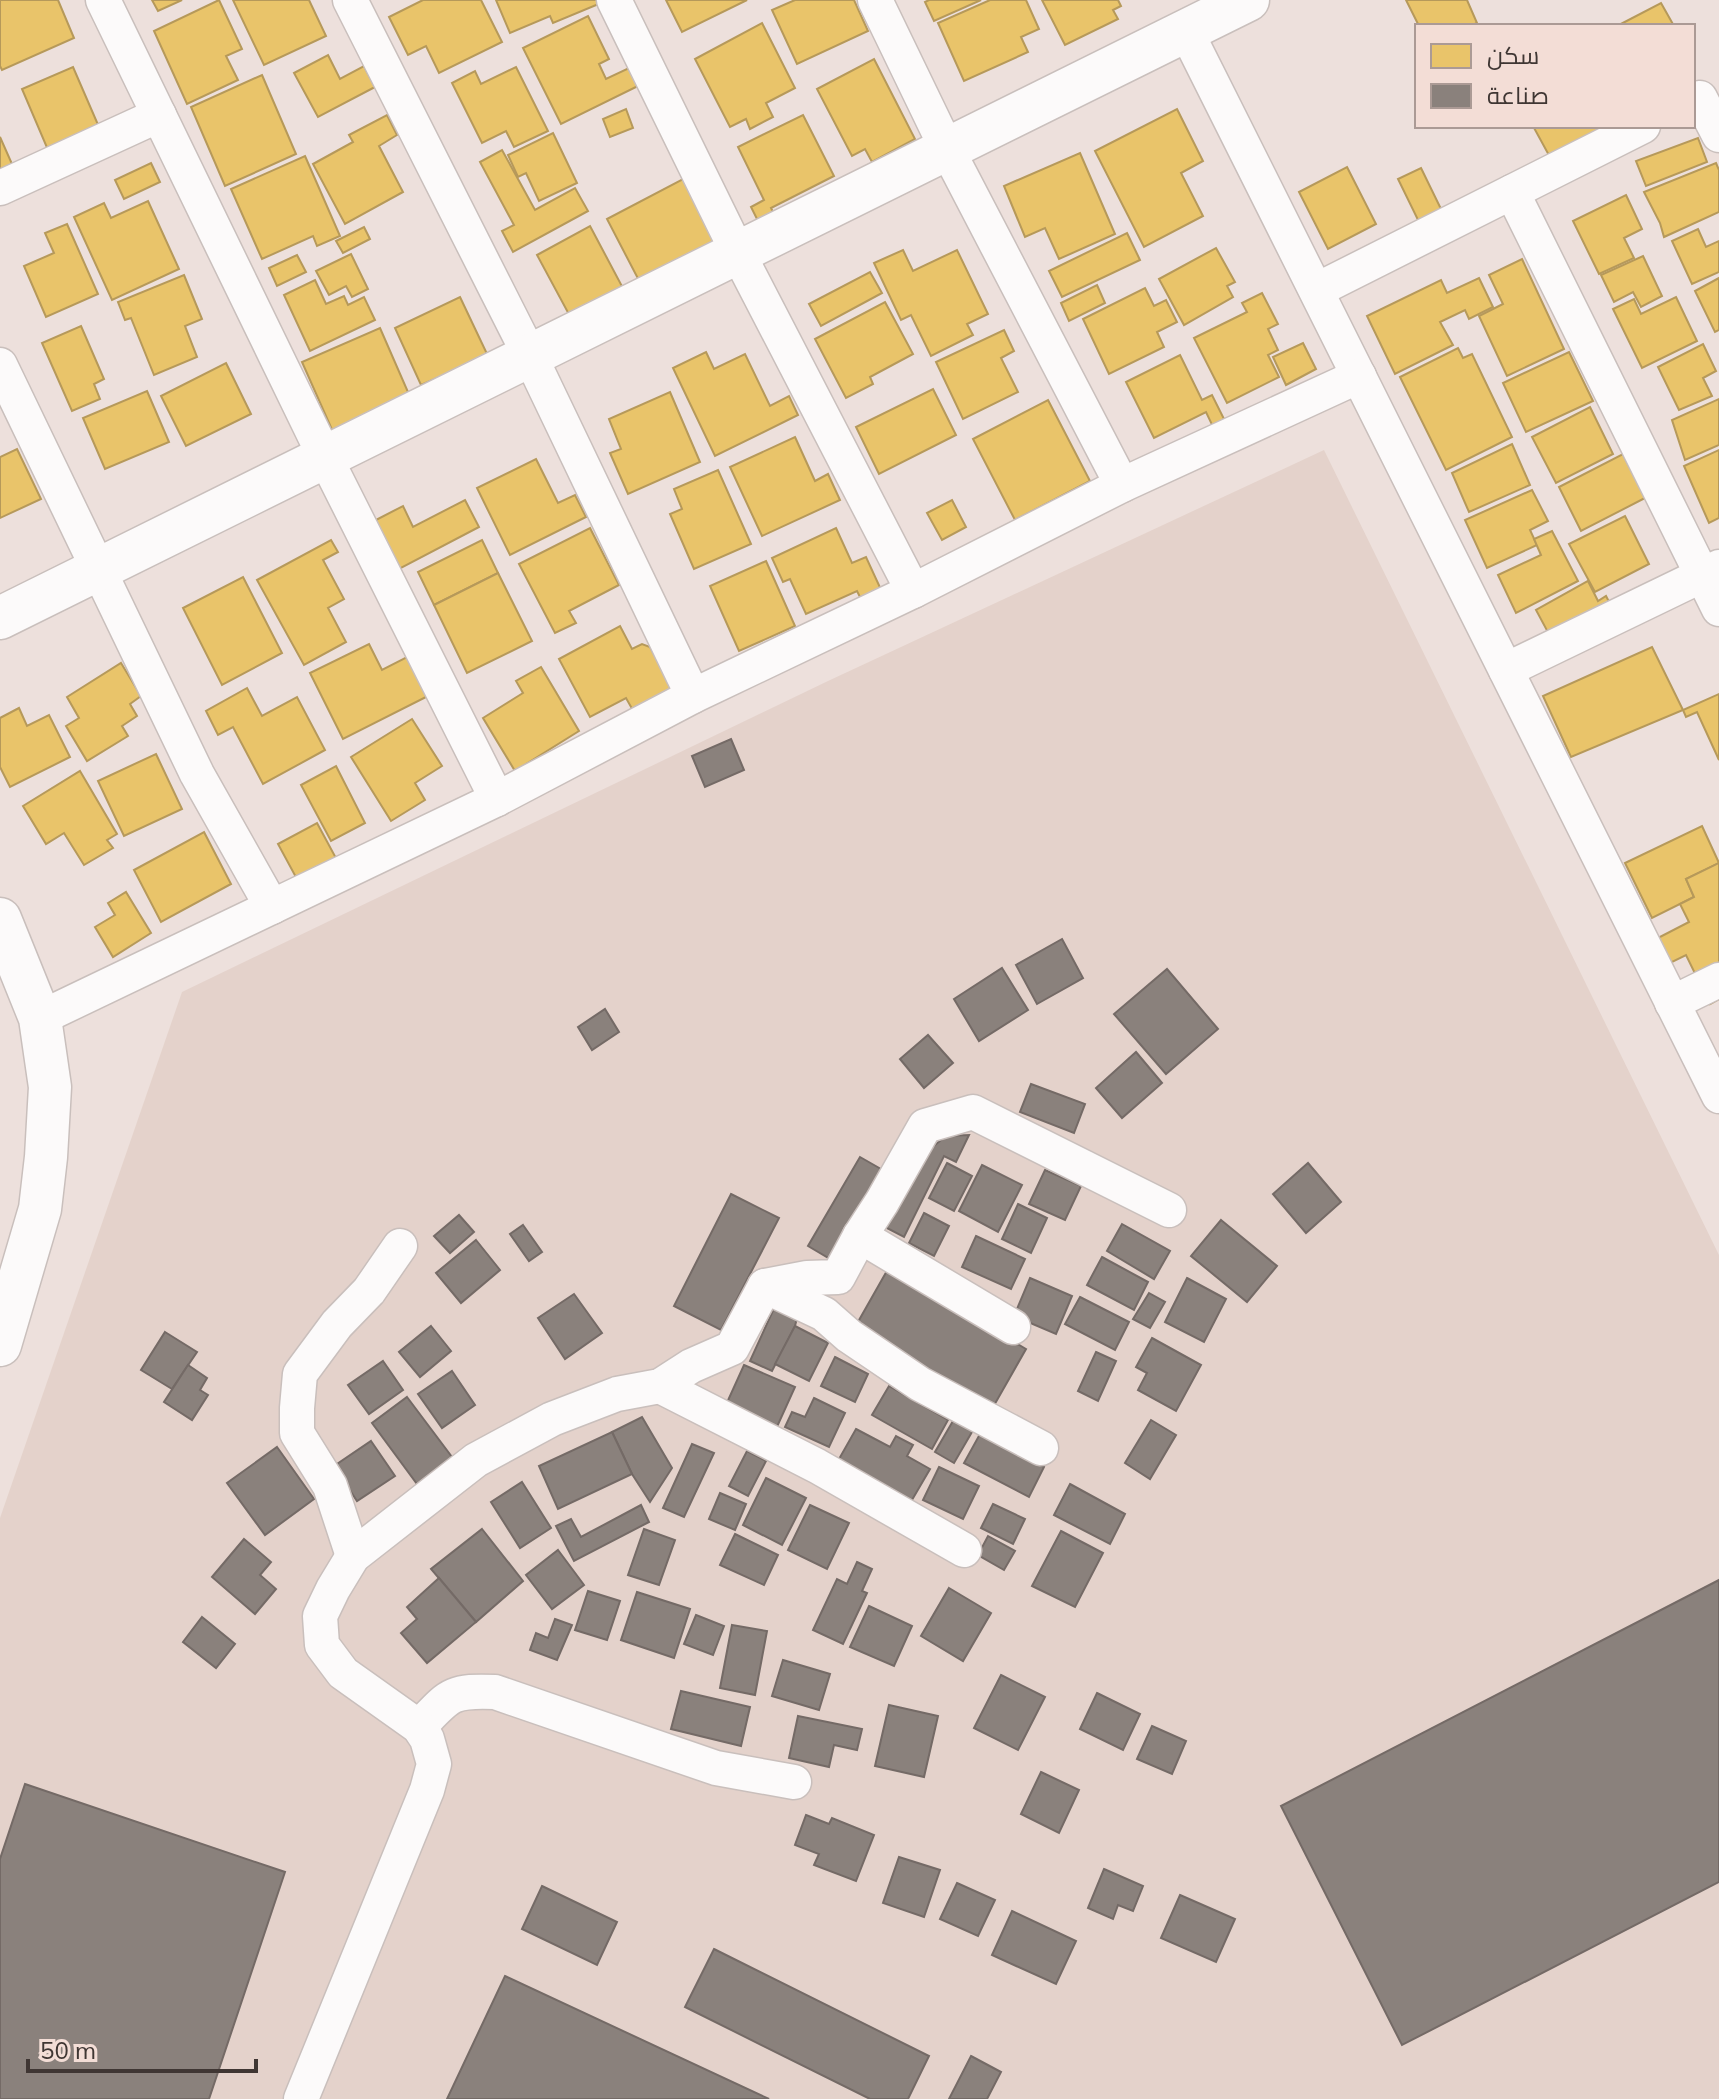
<svg xmlns="http://www.w3.org/2000/svg" width="1719" height="2099" viewBox="0 0 1719 2099" font-family="Mulish,Cairo,sans-serif">
	<rect width="100%" height="100%" fill="#ede0dc"/>
	<polygon fill="#e4d2cb" points="1324,450 1719,1255 1719,2099 0,2099 0,1518 182,992 828,681"/>
	<g fill="#e9c46a" stroke="#b6995a" stroke-width="2">
		<polygon points="0,0 58,0 74,38 2,70 0,66"/>
		<polygon points="152,0 182,0 158,11"/>
		<polygon points="219,0 242,49 226,56 238,80 187,104 154,31"/>
		<polygon points="233,0 309,0 326,36 264,65"/>
		<polygon points="423,0 481,0 502,42 439,73 426,46 408,55 389,17"/>
		<polygon points="496,0 599,0 601,3 553,23 550,16 510,33"/>
		<polygon points="666,0 747,0 682,32"/>
		<polygon points="795,0 854,0 868,31 797,64 772,10"/>
		<polygon points="929,0 981,0 934,21 925,2"/>
		<polygon points="990,0 1026,0 1039,29 1021,37 1028,52 964,81 938,23"/>
		<polygon points="1042,0 1118,0 1121,6 1113,10 1118,19 1065,45"/>
		<polygon points="1406,0 1467,0 1477,23 1470,26 1419,26"/>
		<polygon points="1661,3 1674,26 1617,26"/>
		<polygon points="588,16 609,59 599,64 606,79 629,68 638,86 561,124 523,48"/>
		<polygon points="762,23 795,88 766,103 773,117 750,129 746,119 730,127 695,59"/>
		<polygon points="328,55 340,79 364,66 375,87 318,117 294,73"/>
		<polygon points="874,59 915,139 872,162 865,149 852,156 817,89"/>
		<polygon points="73,67 99,127 48,150 22,89"/>
		<polygon points="516,67 548,131 514,147 506,131 482,143 452,83 475,71 481,84"/>
		<polygon points="262,75 296,154 225,186 191,107"/>
		<polygon points="626,109 633,128 610,137 603,119"/>
		<polygon points="1177,109 1203,161 1181,173 1203,216 1144,247 1095,151"/>
		<polygon points="387,115 397,135 379,146 403,192 345,224 313,164 353,142 349,135"/>
		<polygon points="803,115 834,176 771,208 782,229 766,237 751,207 764,200 738,147"/>
		<polygon points="1533,126 1597,126 1600,134 1551,159"/>
		<polygon points="553,133 577,183 539,201 526,173 518,177 508,155"/>
		<polygon points="0,137 12,164 0,170"/>
		<polygon points="1698,138 1707,162 1646,186 1636,161"/>
		<polygon points="502,150 535,210 575,188 588,211 513,252 502,231 514,225 480,162"/>
		<polygon points="1080,153 1115,234 1059,259 1045,228 1025,237 1004,186"/>
		<polygon points="305,156 340,236 317,246 313,236 262,259 231,189"/>
		<polygon points="151,163 160,182 124,199 115,180"/>
		<polygon points="1716,163 1719,170 1719,212 1664,237 1660,223 1644,192"/>
		<polygon points="1347,167 1376,224 1328,249 1299,192"/>
		<polygon points="1421,168 1442,211 1419,222 1398,179"/>
		<polygon points="685,178 724,253 646,294 607,219"/>
		<polygon points="1626,195 1642,229 1624,238 1634,258 1599,274 1573,221"/>
		<polygon points="148,201 179,269 112,300 74,217 104,203 111,218"/>
		<polygon points="67,224 98,294 46,317 24,266 54,253 45,233"/>
		<polygon points="590,226 625,292 572,320 537,255"/>
		<polygon points="364,227 370,239 343,253 336,241"/>
		<polygon points="1698,229 1706,247 1719,241 1719,272 1692,284 1672,241"/>
		<polygon points="1127,233 1140,260 1062,297 1049,271"/>
		<polygon points="1216,248 1235,282 1227,286 1233,297 1184,325 1159,279"/>
		<polygon points="903,250 913,271 957,250 988,314 967,324 973,335 931,356 911,315 901,320 874,263"/>
		<polygon points="351,254 368,289 352,297 346,286 329,295 316,271"/>
		<polygon points="297,255 306,272 277,286 269,268"/>
		<polygon points="1643,256 1662,296 1641,307 1633,292 1614,302 1601,275"/>
		<polygon points="1522,259 1564,349 1507,376 1479,316 1503,304 1489,275"/>
		<polygon points="870,272 882,293 821,326 809,304"/>
		<polygon points="184,275 202,319 185,326 197,357 154,375 131,318 125,320 118,302"/>
		<polygon points="1479,278 1493,307 1469,319 1465,310 1440,322 1453,345 1395,374 1367,316 1441,280 1447,293"/>
		<polygon points="1719,278 1719,330 1715,332 1695,291"/>
		<polygon points="315,280 326,304 344,296 348,305 364,297 375,320 310,351 284,295"/>
		<polygon points="1097,285 1105,303 1069,321 1061,303"/>
		<polygon points="1145,288 1154,306 1166,300 1177,322 1157,332 1164,347 1109,374 1083,319"/>
		<polygon points="1262,293 1278,324 1268,329 1278,350 1268,355 1279,377 1227,403 1194,338 1247,312 1242,303"/>
		<polygon points="460,297 488,356 421,385 395,328"/>
		<polygon points="1676,297 1697,341 1642,368 1613,309 1634,299 1641,314"/>
		<polygon points="885,302 913,354 870,377 873,384 846,398 815,339"/>
		<polygon points="81,326 104,379 94,384 100,399 72,411 42,343"/>
		<polygon points="380,328 418,415 341,450 302,362"/>
		<polygon points="1004,330 1014,351 1001,358 1018,392 963,419 936,362"/>
		<polygon points="1303,343 1316,369 1286,385 1273,357"/>
		<polygon points="1703,344 1716,371 1703,378 1712,396 1679,410 1658,367"/>
		<polygon points="1458,348 1463,358 1472,354 1512,437 1446,470 1400,377"/>
		<polygon points="706,352 714,369 745,354 770,406 789,396 798,415 715,456 673,368"/>
		<polygon points="1569,352 1593,401 1526,432 1503,383"/>
		<polygon points="1180,355 1202,400 1212,395 1227,425 1215,431 1206,412 1154,438 1126,382"/>
		<polygon points="226,363 251,414 186,446 161,396"/>
		<polygon points="933,389 956,435 879,474 856,427"/>
		<polygon points="147,391 169,442 105,469 83,418"/>
		<polygon points="670,392 700,462 628,494 610,453 621,449 609,419"/>
		<polygon points="1719,399 1719,445 1685,460 1672,420"/>
		<polygon points="1048,400 1090,481 1015,520 973,439"/>
		<polygon points="1590,407 1613,454 1556,483 1532,437"/>
		<polygon points="795,437 815,481 828,474 840,500 762,536 730,467"/>
		<polygon points="1512,444 1530,485 1469,512 1452,473"/>
		<polygon points="17,449 41,499 0,518 0,457"/>
		<polygon points="1719,450 1719,518 1709,523 1684,466"/>
		<polygon points="1623,454 1645,498 1581,531 1559,487"/>
		<polygon points="536,459 558,503 575,495 586,517 510,555 477,488"/>
		<polygon points="718,470 751,544 694,569 670,514 682,509 674,489"/>
		<polygon points="1532,490 1548,521 1530,530 1537,545 1487,568 1465,520"/>
		<polygon points="465,500 479,527 399,569 374,521 403,506 413,527"/>
		<polygon points="952,500 966,527 942,540 927,513"/>
		<polygon points="1625,516 1649,564 1595,592 1569,544"/>
		<polygon points="590,528 619,585 569,611 576,623 555,633 519,564"/>
		<polygon points="836,528 852,563 866,557 883,594 863,603 857,591 806,614 790,579 783,582 772,558"/>
		<polygon points="1552,531 1578,581 1516,613 1498,575 1541,555 1534,539"/>
		<polygon points="331,540 338,552 323,560 344,599 328,608 346,642 304,665 257,580"/>
		<polygon points="482,540 498,573 434,605 418,572"/>
		<polygon points="766,561 795,626 739,651 710,586"/>
		<polygon points="498,573 532,641 467,673 434,605"/>
		<polygon points="243,577 282,653 222,685 183,608"/>
		<polygon points="1588,581 1598,601 1606,596 1618,619 1558,651 1536,610"/>
		<polygon points="620,626 632,649 642,644 650,647 675,692 635,714 626,698 590,717 559,659"/>
		<polygon points="369,644 382,670 409,656 428,696 343,739 310,673"/>
		<polygon points="1652,647 1683,710 1571,757 1543,696"/>
		<polygon points="121,663 141,696 130,704 137,716 122,726 128,736 87,761 66,726 79,718 67,697"/>
		<polygon points="541,667 579,731 515,771 483,718 523,693 516,681"/>
		<polygon points="247,688 262,716 297,697 325,750 263,784 233,727 218,735 206,711"/>
		<polygon points="1719,694 1719,760 1697,712 1686,717 1683,710"/>
		<polygon points="19,708 27,726 49,715 70,757 10,787 0,767 0,718"/>
		<polygon points="412,719 442,766 415,783 425,800 391,821 351,757"/>
		<polygon points="156,754 182,809 124,836 98,781"/>
		<polygon points="336,766 365,823 331,841 301,785"/>
		<polygon points="80,771 117,834 107,840 113,848 84,865 64,833 46,844 23,806"/>
		<polygon points="317,823 337,860 298,881 278,844"/>
		<polygon points="1702,826 1719,863 1686,879 1694,897 1652,918 1625,863"/>
		<polygon points="204,832 231,884 161,922 134,870"/>
		<polygon points="1719,863 1719,999 1710,1004 1686,955 1668,964 1656,939 1689,922 1680,904 1694,897 1686,879"/>
		<polygon points="126,892 151,933 113,957 95,927 115,915 108,903"/>
	</g>
	<g fill="#8a817c" stroke="#746a66" stroke-width="2">
		<polygon points="731,739 744,770 705,787 692,756"/>
		<polygon points="1062,939 1083,978 1037,1004 1016,965"/>
		<polygon points="1002,968 1028,1010 979,1041 954,999"/>
		<polygon points="1167,969 1218,1029 1166,1074 1114,1014"/>
		<polygon points="605,1009 619,1032 592,1050 578,1027"/>
		<polygon points="928,1035 953,1063 924,1088 900,1059"/>
		<polygon points="1136,1052 1162,1083 1122,1118 1096,1088"/>
		<polygon points="1031,1084 1085,1104 1074,1133 1020,1112"/>
		<polygon points="969,1135 956,1162 944,1156 904,1237 885,1227 919,1158 946,1136"/>
		<polygon points="860,1157 888,1173 837,1263 808,1246"/>
		<polygon points="947,1163 972,1176 954,1211 929,1198"/>
		<polygon points="1308,1163 1341,1202 1306,1233 1273,1194"/>
		<polygon points="982,1165 1022,1185 998,1232 959,1211"/>
		<polygon points="1045,1170 1081,1186 1065,1220 1029,1204"/>
		<polygon points="731,1194 779,1218 721,1330 674,1306"/>
		<polygon points="1018,1204 1047,1218 1031,1253 1002,1239"/>
		<polygon points="924,1213 949,1226 934,1256 909,1243"/>
		<polygon points="459,1215 474,1232 450,1253 434,1236"/>
		<polygon points="1221,1220 1277,1266 1247,1302 1191,1256"/>
		<polygon points="1122,1224 1170,1251 1154,1279 1107,1251"/>
		<polygon points="523,1225 542,1252 529,1261 510,1234"/>
		<polygon points="976,1236 1025,1259 1011,1289 962,1267"/>
		<polygon points="476,1240 500,1270 461,1303 436,1273"/>
		<polygon points="1102,1257 1148,1282 1134,1310 1087,1285"/>
		<polygon points="888,1269 1026,1349 992,1409 854,1329"/>
		<polygon points="1030,1278 1072,1296 1056,1334 1014,1316"/>
		<polygon points="1187,1278 1226,1299 1204,1342 1165,1322"/>
		<polygon points="1149,1293 1165,1302 1150,1328 1133,1319"/>
		<polygon points="574,1294 602,1333 565,1359 538,1318"/>
		<polygon points="1080,1297 1129,1322 1115,1350 1065,1324"/>
		<polygon points="776,1304 798,1314 795,1326 772,1371 750,1361"/>
		<polygon points="431,1326 451,1351 420,1377 399,1352"/>
		<polygon points="795,1326 828,1343 809,1381 775,1364"/>
		<polygon points="165,1332 197,1352 172,1389 141,1370"/>
		<polygon points="1152,1338 1201,1365 1176,1411 1138,1390 1147,1373 1136,1367"/>
		<polygon points="1096,1352 1116,1361 1098,1401 1078,1391"/>
		<polygon points="835,1357 868,1374 855,1402 821,1386"/>
		<polygon points="383,1361 403,1390 369,1414 348,1385"/>
		<polygon points="188,1365 207,1378 200,1390 208,1395 192,1420 164,1402"/>
		<polygon points="744,1365 795,1387 776,1429 725,1407"/>
		<polygon points="452,1371 475,1405 442,1428 418,1394"/>
		<polygon points="889,1386 948,1420 932,1449 872,1415"/>
		<polygon points="407,1397 455,1461 420,1488 372,1423"/>
		<polygon points="814,1398 845,1413 829,1447 785,1427 792,1412 805,1417"/>
		<polygon points="957,1414 976,1425 954,1463 935,1452"/>
		<polygon points="642,1417 672,1468 650,1502 632,1474 612,1432"/>
		<polygon points="1151,1420 1176,1435 1150,1479 1125,1463"/>
		<polygon points="856,1429 890,1447 896,1436 913,1445 907,1456 930,1469 912,1500 839,1459"/>
		<polygon points="612,1432 632,1474 558,1509 539,1466"/>
		<polygon points="980,1434 1044,1467 1029,1497 964,1463"/>
		<polygon points="371,1441 395,1476 357,1501 334,1466"/>
		<polygon points="692,1444 714,1453 684,1517 663,1508"/>
		<polygon points="277,1447 314,1499 265,1535 227,1483"/>
		<polygon points="747,1451 766,1461 748,1496 729,1486"/>
		<polygon points="939,1467 979,1486 963,1519 923,1500"/>
		<polygon points="766,1478 806,1498 782,1545 743,1525"/>
		<polygon points="522,1482 551,1528 520,1548 491,1502"/>
		<polygon points="1070,1484 1125,1514 1110,1544 1054,1515"/>
		<polygon points="720,1493 746,1504 735,1530 709,1519"/>
		<polygon points="993,1504 1025,1519 1013,1544 981,1528"/>
		<polygon points="641,1505 649,1522 574,1561 556,1526 571,1519 581,1537"/>
		<polygon points="810,1505 849,1523 827,1569 788,1550"/>
		<polygon points="482,1529 523,1581 476,1622 431,1569"/>
		<polygon points="644,1529 675,1540 659,1585 628,1575"/>
		<polygon points="1061,1531 1103,1553 1075,1607 1032,1586"/>
		<polygon points="735,1534 778,1555 764,1585 720,1565"/>
		<polygon points="988,1536 1015,1551 1004,1570 978,1555"/>
		<polygon points="244,1539 271,1562 260,1575 276,1589 255,1614 212,1577"/>
		<polygon points="558,1550 584,1585 552,1609 526,1575"/>
		<polygon points="857,1562 872,1569 862,1591 867,1593 843,1644 813,1630 837,1579 847,1584"/>
		<polygon points="439,1578 476,1622 427,1663 401,1633 417,1619 407,1607"/>
		<polygon points="1719,1580 1719,1882 1402,2045 1281,1806"/>
		<polygon points="949,1588 991,1613 963,1661 921,1636"/>
		<polygon points="588,1591 620,1601 607,1640 575,1630"/>
		<polygon points="637,1592 690,1609 674,1658 621,1640"/>
		<polygon points="869,1606 912,1626 894,1666 850,1647"/>
		<polygon points="696,1615 724,1626 713,1655 684,1644"/>
		<polygon points="202,1617 235,1644 216,1668 183,1642"/>
		<polygon points="555,1619 572,1625 557,1660 530,1650 536,1633 548,1638"/>
		<polygon points="732,1625 767,1631 755,1695 720,1688"/>
		<polygon points="783,1660 830,1674 819,1710 772,1696"/>
		<polygon points="1001,1675 1045,1697 1018,1750 974,1728"/>
		<polygon points="681,1691 750,1707 741,1746 671,1729"/>
		<polygon points="1097,1693 1140,1714 1123,1750 1080,1729"/>
		<polygon points="889,1705 938,1716 924,1777 875,1766"/>
		<polygon points="798,1716 862,1729 857,1750 834,1745 829,1767 789,1758"/>
		<polygon points="1152,1726 1186,1741 1172,1774 1137,1759"/>
		<polygon points="1041,1772 1079,1790 1059,1833 1021,1814"/>
		<polygon points="25,1784 285,1872 209,2099 0,2099 0,1859"/>
		<polygon points="806,1815 829,1824 832,1818 874,1835 856,1881 814,1865 819,1854 795,1845"/>
		<polygon points="899,1857 940,1870 924,1917 883,1903"/>
		<polygon points="1104,1869 1143,1886 1133,1911 1118,1905 1113,1919 1088,1908"/>
		<polygon points="957,1883 995,1900 978,1936 940,1919"/>
		<polygon points="542,1886 617,1922 597,1965 522,1929"/>
		<polygon points="1180,1895 1235,1919 1216,1962 1161,1938"/>
		<polygon points="1012,1911 1076,1941 1056,1984 992,1955"/>
		<polygon points="714,1949 929,2056 908,2099 870,2099 685,2007"/>
		<polygon points="505,1976 769,2099 447,2099"/>
		<polygon points="971,2056 1001,2072 987,2099 949,2099"/>
	</g>
	<g fill="none" stroke-linecap="round" stroke-linejoin="round">
		<defs>
			<g id="minor">
				<polyline points="103,0 325,457 497,799"/>
				<polyline points="350,0 530,356 693,696"/>
				<polyline points="614,0 738,253 913,591"/>
				<polyline points="875,0 947,149 1122,485"/>
				<polyline points="1186,31 1719,1096"/>
				<polyline points="1700,98 1719,135"/>
				<polyline points="0,188 159,115"/>
				<polyline points="1512,192 1719,609"/>
				<polyline points="1317,290 1643,126"/>
				<polyline points="0,365 197,774 272,907"/>
				<polyline points="1506,670 1719,567"/>
				<polyline points="1672,1003 1719,980"/>
				<polyline points="40,1018 497,799 693,696 913,591 1122,485 1359,376"/>
				<polyline points="860,1236 1013,1327"/>
				<polyline points="765,1286 824,1314 849,1336 920,1384 1041,1448"/>
				<polyline points="660,1386 817,1466 964,1550"/>
				<polyline points="353,1556 330,1486 297,1433 297,1408 300,1374 337,1324 369,1291 400,1246"/>
				<path d="M419 1727C449 1696 449 1690 495 1692L716 1768 794 1782"/>
				<polyline points="301,2099 427,1790 434,1764 427,1739 419,1727 343,1673 322,1645 320,1616 333,1589 353,1556 476,1460 552,1419 617,1394 660,1386 691,1366 732,1348 765,1286 807,1278 838,1277 860,1236 882,1202 925,1126 973,1112 1169,1210"/>
			</g>
			<g id="tertiary">
				<polyline points="0,618 1248,0"/>
				<polyline points="0,919 40,1018 50,1087 46,1157 40,1209 0,1345"/>
			</g>
		</defs>
		<use href="#minor" stroke="#c9bfbc" stroke-width="37"/>
		<use href="#tertiary" stroke="#c9bfbc" stroke-width="45"/>
		<use href="#minor" stroke="#fcfafa" stroke-width="34"/>
		<use href="#tertiary" stroke="#fcfafa" stroke-width="42"/>
	</g>
	<rect x="1415" y="24" width="280" height="104" fill="#f3ddd6" stroke="#ab9a95" stroke-width="2"/>
	<rect x="1431" y="44" width="40" height="24" fill="#e9c46a" stroke="#ab9a95" stroke-width="2"/>
	<text x="1487" y="64" font-size="24" fill="#3f3633">سكن</text>
	<rect x="1431" y="84" width="40" height="24" fill="#8a817c" stroke="#ab9a95" stroke-width="2"/>
	<text x="1487" y="104" font-size="24" fill="#3f3633">صناعة</text>
	<path d="M28 2059v12h228v-12" fill="none" stroke="#3f3633" stroke-width="4"/>
	<text x="40" y="2059" font-size="24" fill="#3f3633" stroke="#f3ddd6" stroke-width="6" paint-order="stroke">50 m</text>
</svg>
